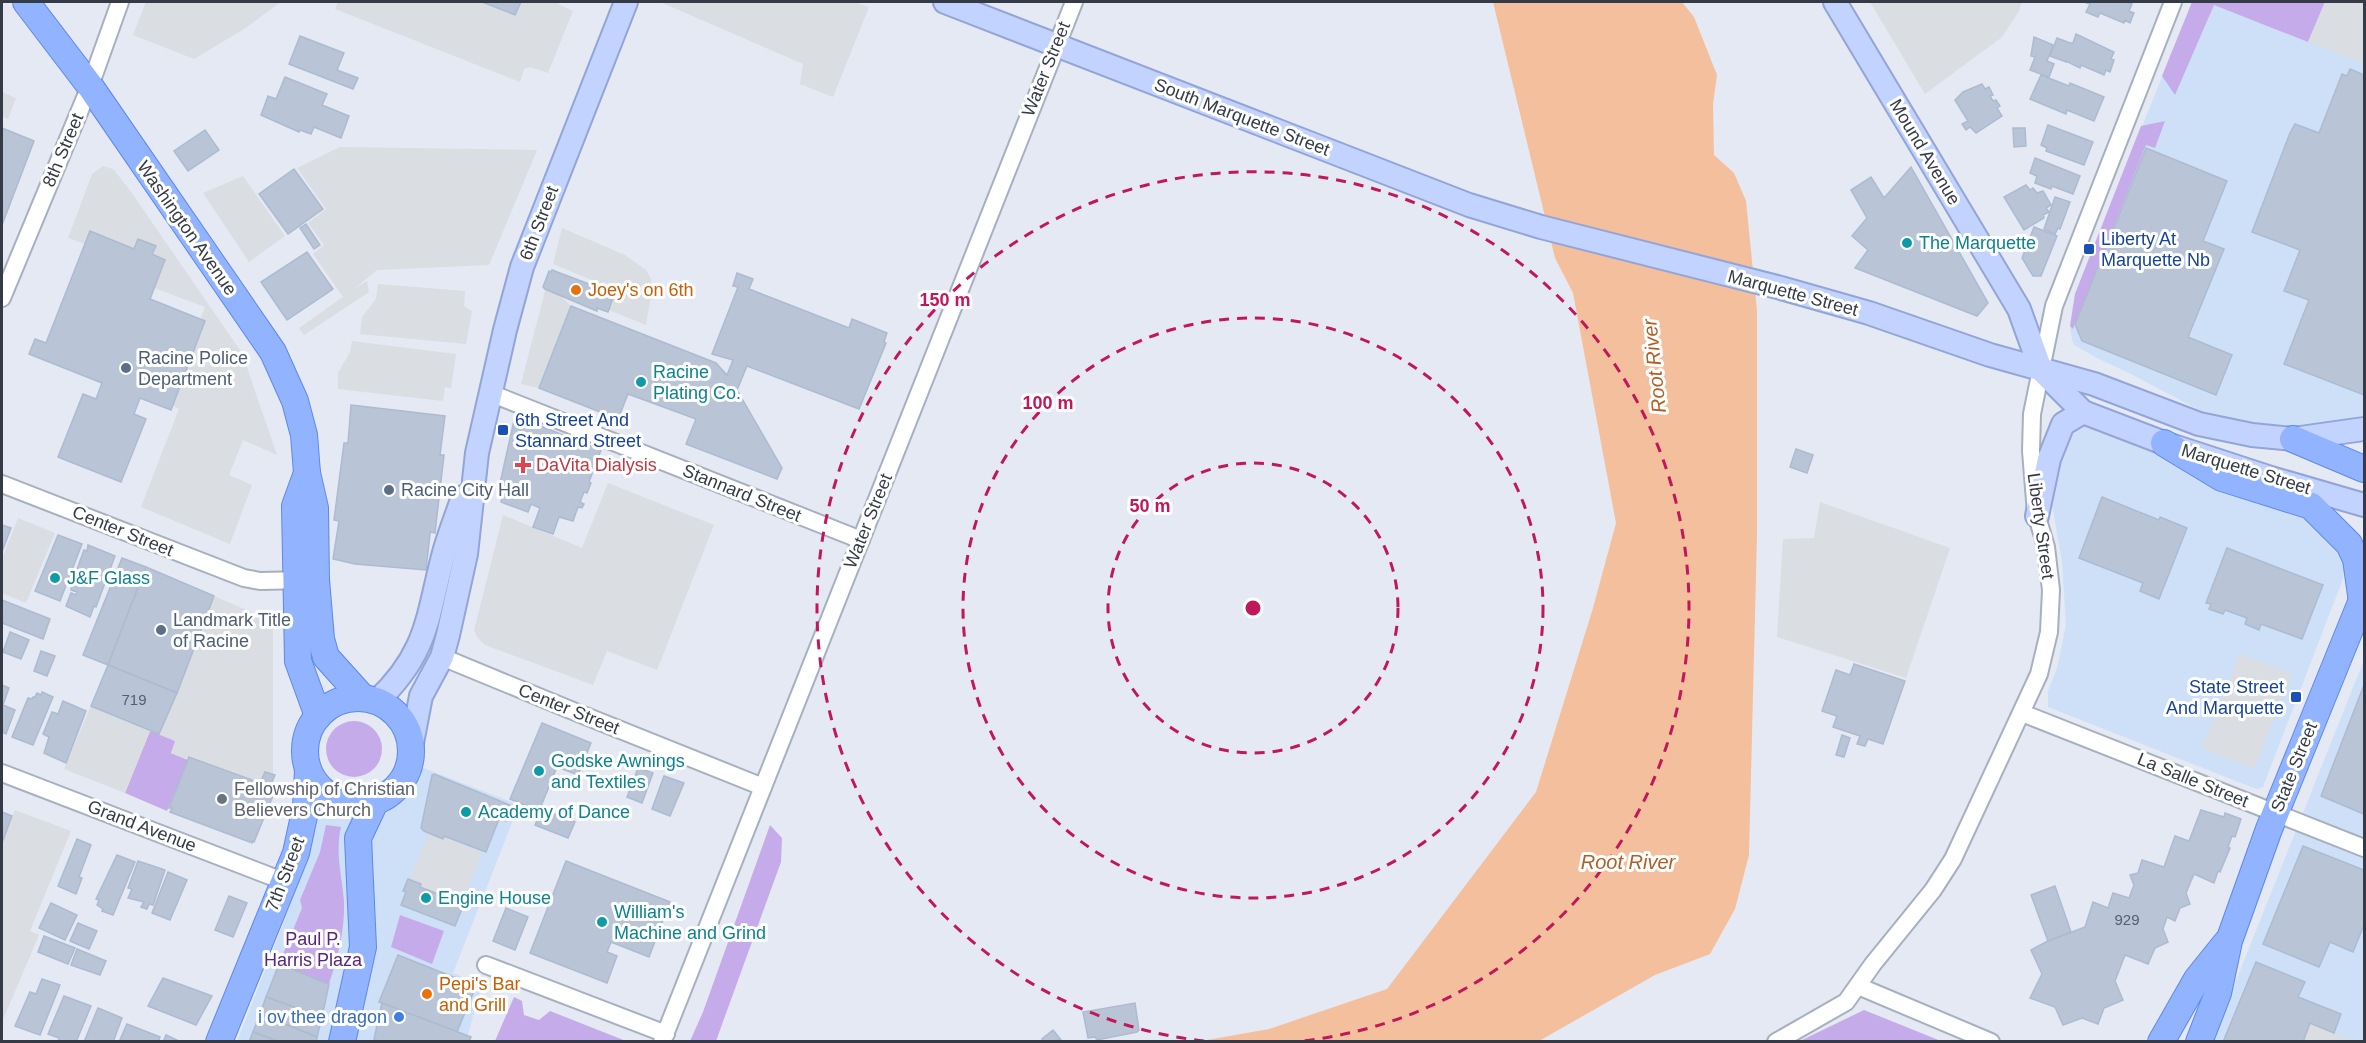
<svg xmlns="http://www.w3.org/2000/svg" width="2366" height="1043" viewBox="0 0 2366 1043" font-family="Arial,sans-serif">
	<rect width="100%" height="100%" fill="#e5e9f3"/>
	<g fill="#cee0f7">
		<polygon points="2192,2 2364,2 2364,419 2313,428 2269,427 2212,417 2131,374 2097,358 2074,345 2072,339 2070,326 2075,294"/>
		<polygon points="2082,425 2303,507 2345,558 2343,579 2263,787 2258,789 2251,787 2048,707 2048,691 2057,668 2066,625 2062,562 2049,487 2069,431"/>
		<polygon points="2364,660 2364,1041 2212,1041"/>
		<polygon points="421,767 519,805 453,973 482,985 466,1041 237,1042 282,927 317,825 318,811 326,807 342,814 380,819 407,795"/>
	</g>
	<g fill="#c6abea">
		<polygon points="2192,2 2325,2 2308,42 2214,5 2175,95 2162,76"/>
		<polygon points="2165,121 2155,148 2146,145 2073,329 2070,326 2075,294 2141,126"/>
		<circle cx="354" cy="749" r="28"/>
		<polygon points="150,731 176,741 171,753 188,760 167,811 125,793"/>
		<path d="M326 825 341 827C335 853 342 875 344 901 345 930 338 957 329 984L279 964 302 908 300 900 320 852Z"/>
		<polygon points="770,825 782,838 781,862 716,1041 690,1041 703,1012"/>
		<polygon points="400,915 444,931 432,964 391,947"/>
		<polygon points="514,997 522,1001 524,1015 539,1020 550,1011 626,1041 495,1041"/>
		<polygon points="1864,1010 1941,1041 1800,1041"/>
	</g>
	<g fill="#dadde1">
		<polygon points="146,2 281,2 244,29 194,59 133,35"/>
		<polygon points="338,2 479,2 515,16 522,2 559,2 558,4 573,11 548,73 530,67 524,69 520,82 335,9"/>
		<polygon points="660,2 853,2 869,7 833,97 800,84 803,64"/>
		<polygon points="1870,2 2022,2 2019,11 2002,37 1925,94"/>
		<polygon points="2325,2 2364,2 2364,63 2308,42"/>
		<polygon points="2,92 16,98 8,119 2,116"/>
		<polygon points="340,147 537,150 489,265 377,270 354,289 367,281 369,292 304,335 299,328 343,297 313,254 324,245 308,223 326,209 297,168"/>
		<polygon points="103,166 113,169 129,189 242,353 277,455 243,440 229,475 252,485 230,544 141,507 179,409 170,404 205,307 152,287 161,259 90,232 85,244 68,238 92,174"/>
		<polygon points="243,176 285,236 249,262 203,193"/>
		<polygon points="562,228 625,255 646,270 651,279 651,296 646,325 609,310 611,288 553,264"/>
		<polygon points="547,283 571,306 539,388 521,384"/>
		<polygon points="378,284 465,291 464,306 472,311 466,344 360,334 362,317 376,299"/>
		<polygon points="352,341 456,354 451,388 445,387 443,401 338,389 338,373 350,352"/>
		<polygon points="608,483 714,525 657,670 607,651 593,685 485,645 477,637 474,630 503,515 582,548"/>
		<polygon points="1820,502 1950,548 1906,678 1777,637 1783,539 1814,538"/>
		<polygon points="18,518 55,533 26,603 2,593 2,559"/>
		<polygon points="214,596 268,619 273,623 273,788 190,756 188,760 171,753 175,741 159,734"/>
		<polygon points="2240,653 2292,674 2254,769 2202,748"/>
		<polygon points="91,706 150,731 125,793 64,769"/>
		<polygon points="15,810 71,831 30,931 39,935 2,1022 2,844"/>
		<polygon points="429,831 482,852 462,903 409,882"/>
		<polygon points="2310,1023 2354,1041 2303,1042"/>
	</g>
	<polygon fill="#f4bf9d" points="1493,2 1682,2 1694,17 1717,75 1713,104 1714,155 1734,173 1746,201 1757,311 1757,534 1749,855 1735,909 1710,954 1655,975 1539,1041 1196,1042 1269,1029 1387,989 1536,792 1593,608 1616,523 1573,293 1555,258"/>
	<g fill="#b9c5d6" stroke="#acbbd1" stroke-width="1.5">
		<polygon points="482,2 521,2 515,15"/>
		<polygon points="2084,2 2127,2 2132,4 2129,11 2134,13 2130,23 2125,20 2124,23 2100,13 2098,17 2086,12 2090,4"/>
		<polygon points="2076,34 2114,52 2111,59 2114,60 2110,72 2106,70 2104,75 2081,65 2080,68 2066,61 2066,62 2050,56 2057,38 2070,43 2073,43"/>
		<polygon points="300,36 344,53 337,70 358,78 353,89 289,64"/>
		<polygon points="2034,37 2053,45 2047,61 2054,64 2049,77 2030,70 2035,57 2031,56"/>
		<polygon points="2350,69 2364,75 2364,395 2284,364 2309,300 2284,291 2300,250 2252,232 2290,133 2295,124 2319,133 2342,74 2347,76"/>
		<polygon points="2041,75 2069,86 2070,83 2104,97 2094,121 2067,110 2066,114 2030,99"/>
		<polygon points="285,77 327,94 322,105 349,116 341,138 314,127 311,134 300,130 299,132 261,115 268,96 276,99"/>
		<polygon points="1982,84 1985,89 1989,87 1993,95 1990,96 1993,101 1996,100 2000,106 1997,108 2002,116 1976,133 1970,127 1966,130 1962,124 1968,121 1955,100 1963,92"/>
		<polygon points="2048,125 2093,142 2084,165 2046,151 2047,148 2041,145"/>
		<polygon points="2,128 34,141 2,225"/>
		<polygon points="2013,128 2025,128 2026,146 2014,147"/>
		<polygon points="205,130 219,150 188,171 174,151"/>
		<polygon points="2146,148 2227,181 2203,241 2224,249 2188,337 2232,355 2216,395 2082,341 2075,324"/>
		<polygon points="2035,158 2080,176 2073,194 2052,186 2051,189 2035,183 2037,176 2030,173"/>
		<polygon points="1911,167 1988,303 1977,316 1855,268 1868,250 1852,236 1867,218 1851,190 1871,177 1884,198"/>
		<polygon points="294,169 323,209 288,234 259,194"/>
		<polygon points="2026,185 2030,190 2033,188 2037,193 2043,191 2051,205 2046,208 2049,212 2043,215 2044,218 2024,230 2004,197"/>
		<polygon points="2055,197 2070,202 2060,229 2058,228 2055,234 2044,229"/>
		<polygon points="306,224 320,245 314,249 300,228"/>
		<polygon points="2034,227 2057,236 2041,276 2033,276 2022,258"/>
		<polygon points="90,231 134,249 138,239 156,246 152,254 165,260 150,299 205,321 171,410 140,398 134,414 146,419 121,482 58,457 83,394 96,399 102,383 29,354 35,339 46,343"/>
		<polygon points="307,252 333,289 287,320 261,282"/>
		<polygon points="552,270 610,292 610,294 614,295 608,312 597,308 597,311 545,289 543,287 549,271 551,272"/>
		<polygon points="737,273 753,279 749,289 849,328 852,319 887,333 884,342 886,343 859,409 747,366 737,390 782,468 777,479 686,444 696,419 628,394 618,419 539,388 571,306 716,363 727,375 733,360 712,354 738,287 733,286"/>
		<polygon points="351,405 445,416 440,455 444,455 436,524 435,533 431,532 430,534 426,570 355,564 333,559 339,521 334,520 344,443 348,443"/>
		<polygon points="515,416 601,450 589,482 591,483 587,493 584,492 580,502 584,504 582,508 578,507 573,521 559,517 553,534 533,527 540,508 531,504 528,512 501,502 503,494 498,492"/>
		<polygon points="1796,449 1813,455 1807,473 1790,467"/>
		<polygon points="2102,497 2159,520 2160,517 2187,528 2159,599 2140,591 2143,583 2079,558"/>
		<polygon points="2,525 11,528 2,552"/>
		<polygon points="58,535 82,544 60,601 35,591"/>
		<polygon points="88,545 115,556 96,607 94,606 90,617 66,606 71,593 76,595 77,592 71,590 72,583 84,550 87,551"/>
		<polygon points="2227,548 2323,585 2302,639 2261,624 2259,630 2245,624 2247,618 2225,610 2223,614 2209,609 2211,604 2206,603"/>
		<polygon points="122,558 146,567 108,665 83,655"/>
		<polygon points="146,567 214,596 177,693 108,665"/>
		<polygon points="2,600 50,619 43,639 2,623"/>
		<polygon points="10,632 29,640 21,659 3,652"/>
		<polygon points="41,651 55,656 47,676 34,671"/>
		<polygon points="1854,664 1905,681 1883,744 1868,739 1865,746 1857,744 1860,736 1833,727 1837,716 1822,711 1836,670 1850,675"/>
		<polygon points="108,665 177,693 159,734 91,706"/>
		<polygon points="2,685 9,688 3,705 15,710 6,734 2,732"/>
		<polygon points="2364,685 2364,814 2321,796"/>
		<polygon points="42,692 53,697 33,745 12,737 28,698 32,699 33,697 35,697 37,693 41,695"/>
		<polygon points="63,701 86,711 66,763 44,753 49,737 43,734 52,712 58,714"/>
		<polygon points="542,723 591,743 578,775 557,767 539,811 510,799"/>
		<polygon points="1842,735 1850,738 1844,757 1836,755"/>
		<polygon points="189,757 260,783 265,772 275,775 270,787 275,791 254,842 252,841 252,843 170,812 172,808 169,808"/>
		<polygon points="638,768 653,773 642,803 627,797"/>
		<polygon points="434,774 512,806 506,821 499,819 486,852 444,836 443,839 424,831 421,828 432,775"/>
		<polygon points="664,776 684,783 670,816 652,809"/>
		<polygon points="542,809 575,822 568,838 535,825"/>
		<polygon points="2201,810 2224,817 2225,813 2241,819 2235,837 2232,836 2228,847 2230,848 2220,872 2218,871 2214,883 2194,874 2186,893 2190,904 2180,908 2175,921 2167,917 2163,929 2168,942 2155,948 2148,964 2125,955 2115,981 2123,1000 2104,1008 2098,1024 2082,1018 2063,1025 2055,1007 2030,998 2042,974 2031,950 2048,941 2085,927 2093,902 2108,908 2113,893 2129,898 2134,885 2130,875 2138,873 2142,860 2164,867 2175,836 2189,841"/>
		<polygon points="2,812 12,816 2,843"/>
		<polygon points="77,839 91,845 79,877 82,878 76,894 58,886"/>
		<polygon points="2303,846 2364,870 2364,925 2353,952 2330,942 2319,967 2263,944"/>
		<polygon points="117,855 135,862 113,915 102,911 103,909 97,905 99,900 96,899"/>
		<polygon points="138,861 165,870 153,905 149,904 147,909 141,907 144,902 128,898 132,889 128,888"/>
		<polygon points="566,861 670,902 649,957 611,942 607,952 617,956 607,983 530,953"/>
		<polygon points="168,872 187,880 170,920 152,913"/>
		<polygon points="408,879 421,884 420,887 464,904 455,926 401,905 406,892 403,891"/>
		<polygon points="2055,886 2071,932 2048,941 2031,895"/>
		<polygon points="229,896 247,903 233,937 215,930"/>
		<polygon points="51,903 77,915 65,940 39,928"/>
		<polygon points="506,908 528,917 515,950 493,941"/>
		<polygon points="78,923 97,931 89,949 70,941"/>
		<polygon points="44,936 75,948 68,964 38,952"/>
		<polygon points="77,949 106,961 100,975 71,965"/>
		<polygon points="398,955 476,986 457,1032 379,1002"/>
		<polygon points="2256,962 2305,982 2298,997 2341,1014 2334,1033 2310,1023 2303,1042 2223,1042"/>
		<polygon points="279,964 329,984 322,1017 266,997"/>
		<polygon points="163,978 212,996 196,1025 148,1006"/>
		<polygon points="42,979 60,985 40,1035 15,1026 30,992 36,994"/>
		<polygon points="64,996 91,1006 76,1042 58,1042 59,1038 48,1034"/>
		<polygon points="266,997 322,1017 317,1037 260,1014"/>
		<polygon points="382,1003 471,1037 469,1042 381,1042 374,1039"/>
		<polygon points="1135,1003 1139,1030 1137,1032 1097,1040 1095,1037 1088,1038 1083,1012"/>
		<polygon points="98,1008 122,1018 113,1042 84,1042"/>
		<polygon points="260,1014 317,1037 316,1042 280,1042 253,1032"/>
		<polygon points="127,1024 160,1037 158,1042 119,1042"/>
		<polygon points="1053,1030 1061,1040 1044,1042 1042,1039"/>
		<polygon points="253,1032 280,1042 249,1042"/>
		<polygon points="166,1035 181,1042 163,1042"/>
	</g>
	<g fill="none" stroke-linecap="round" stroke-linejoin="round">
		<defs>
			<g id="street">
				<polyline points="2,298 90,86 120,2"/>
				<polyline points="490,393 861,540"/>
				<polyline points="2,484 244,578 260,581 307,580"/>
				<polyline points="442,657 573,711 763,787"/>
				<polyline points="2022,713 2364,848"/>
				<polyline points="2,773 283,881"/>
				<polyline points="486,965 666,1034"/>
				<polyline points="1858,986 1991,1042"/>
				<polyline points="662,1042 1074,2"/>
				<polyline points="1776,1042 1846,1002 1873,964 1933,890 1953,859 2039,674 2049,632 2051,590 2046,547 2036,513 2031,451 2032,414 2054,306 2173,2"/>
			</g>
			<g id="secondary">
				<polyline points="945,2 1469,205 1541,227 1781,288 1869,313 1990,355 2094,384 2199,424 2252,435 2293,439 2364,429"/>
				<polyline points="1835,2 2019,309 2041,370 2083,412 2164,443 2271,478 2364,505"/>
				<polyline points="2037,516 2049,459 2063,424 2083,412"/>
				<path d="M377 701C430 651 427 614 445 549 450 532 457 514 463 497"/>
				<polyline points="411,748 421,696 442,657 448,635 466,554 477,453 505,330 522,267 626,2"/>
			</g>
			<g id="primary">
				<polyline points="26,2 90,86 273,352 295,401 304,435 307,473 315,508 316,580 321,639 326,657 363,698"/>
				<polyline points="2293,439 2364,469"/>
				<polyline points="2164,443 2222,478 2311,506 2349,544 2356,559 2362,602"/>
				<polyline points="307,473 295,506 298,661 318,716"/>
				<circle cx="358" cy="751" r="53"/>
				<polyline points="219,1042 296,853 306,807 308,770"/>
				<polyline points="342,1042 363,947 358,838 376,800"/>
				<polyline points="2161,1042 2197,979 2226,943"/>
				<polyline points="2199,1042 2218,993 2229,941 2269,829 2364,595"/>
			</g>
		</defs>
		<use href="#street" stroke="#a7b0bf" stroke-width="20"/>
		<use href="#secondary" stroke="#92a5d6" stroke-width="26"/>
		<use href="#primary" stroke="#5c89ea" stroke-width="28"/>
		<use href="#street" stroke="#fff" stroke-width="16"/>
		<use href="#secondary" stroke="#c3d3ff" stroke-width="22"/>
		<use href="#primary" stroke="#92b3ff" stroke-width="26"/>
	</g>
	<g fill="none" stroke="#c2185b" stroke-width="3" stroke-dasharray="10 8">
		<circle cx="1253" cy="608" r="145"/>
		<circle cx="1253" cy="608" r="290"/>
		<path d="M1204 1041A436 436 0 1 1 1302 1041"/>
	</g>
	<g fill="#0f9aa8" stroke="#fff" stroke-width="2">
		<circle cx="1907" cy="243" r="6"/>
		<circle cx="641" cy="382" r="6"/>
		<circle cx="55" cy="578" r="6"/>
		<circle cx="539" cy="771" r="6"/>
		<circle cx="466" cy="812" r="6"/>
		<circle cx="426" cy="898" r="6"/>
		<circle cx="602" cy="922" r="6"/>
	</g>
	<g fill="#1a4fb4" stroke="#fff" stroke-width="2">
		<rect x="2083" y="243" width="12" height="12" rx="3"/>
		<rect x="497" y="424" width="12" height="12" rx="3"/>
		<rect x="2290" y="691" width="12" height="12" rx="3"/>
	</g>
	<g fill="#e8710a" stroke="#fff" stroke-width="2">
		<circle cx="576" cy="290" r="6"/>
		<circle cx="427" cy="994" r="6"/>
	</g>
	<g fill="#5c6f8a" stroke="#fff" stroke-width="2">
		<circle cx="126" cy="368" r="6"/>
		<circle cx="389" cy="490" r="6"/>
		<circle cx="161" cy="630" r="6"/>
	</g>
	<path fill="#e0444e" stroke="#fff" stroke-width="2" d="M520 456h6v6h6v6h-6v6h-6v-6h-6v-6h6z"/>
	<circle fill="#6b7280" stroke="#fff" stroke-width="2" cx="222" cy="799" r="6"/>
	<circle fill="#3f7fe0" stroke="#fff" stroke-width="2" cx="399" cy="1017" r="6"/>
	<g text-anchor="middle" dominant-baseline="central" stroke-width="6" stroke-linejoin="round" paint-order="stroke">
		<g font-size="15" fill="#555e6a">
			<text x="134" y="699">719</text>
			<text x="2127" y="919">929</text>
		</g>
		<g font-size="18" fill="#343b46" stroke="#fff">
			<text transform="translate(1046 69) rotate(-68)">Water Street</text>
			<text transform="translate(1242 117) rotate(21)">South Marquette Street</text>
			<text transform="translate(63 150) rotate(-67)">8th Street</text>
			<text transform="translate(1925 152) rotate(59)">Mound Avenue</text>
			<text transform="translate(539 223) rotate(-69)">6th Street</text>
			<text transform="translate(187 228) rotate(55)">Washington Avenue</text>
			<text transform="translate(1793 293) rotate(15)">Marquette Street</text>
			<text transform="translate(2246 469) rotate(17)">Marquette Street</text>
			<text transform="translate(742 493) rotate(22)">Stannard Street</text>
			<text transform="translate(868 521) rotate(-68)">Water Street</text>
			<text transform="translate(2041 526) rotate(82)">Liberty Street</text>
			<text transform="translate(123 531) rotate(22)">Center Street</text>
			<text transform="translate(569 709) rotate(22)">Center Street</text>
			<text transform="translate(2294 767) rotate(-68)">State Street</text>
			<text transform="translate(2193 780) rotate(22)">La Salle Street</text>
			<text transform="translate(142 826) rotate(21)">Grand Avenue</text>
			<text transform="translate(285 874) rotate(-69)">7th Street</text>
		</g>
		<g font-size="18" fill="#164399" stroke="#fff" text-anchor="start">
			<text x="2101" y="239">Liberty At<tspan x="2101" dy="21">Marquette Nb</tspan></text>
			<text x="515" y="420">6th Street And<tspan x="515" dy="21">Stannard Street</tspan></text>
			<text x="2284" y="687" text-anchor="end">State Street<tspan x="2284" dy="21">And Marquette</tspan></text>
		</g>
		<g font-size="18" fill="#0d838f" stroke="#fff" text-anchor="start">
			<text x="1919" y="243">The Marquette</text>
			<text x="653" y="372">Racine<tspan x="653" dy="21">Plating Co.</tspan></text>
			<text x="67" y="578">J&amp;F Glass</text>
			<text x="551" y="761">Godske Awnings<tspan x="551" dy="21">and Textiles</tspan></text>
			<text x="478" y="812">Academy of Dance</text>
			<text x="438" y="898">Engine House</text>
			<text x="614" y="912">William's<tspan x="614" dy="21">Machine and Grind</tspan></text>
		</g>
		<g font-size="18" fill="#c56008" stroke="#fff" text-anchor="start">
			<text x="588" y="290">Joey's on 6th</text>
			<text x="439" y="984">Pepi's Bar<tspan x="439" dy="21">and Grill</tspan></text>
		</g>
		<g font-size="18" fill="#4e5e75" stroke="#fff" text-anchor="start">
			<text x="138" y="358">Racine Police<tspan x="138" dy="21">Department</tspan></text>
			<text x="401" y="490">Racine City Hall</text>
			<text x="173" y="620">Landmark Title<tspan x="173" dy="21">of Racine</tspan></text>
		</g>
		<g font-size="18" fill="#be3a42" stroke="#fff" text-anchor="start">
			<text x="536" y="465">DaVita Dialysis</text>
		</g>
		<g font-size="18" fill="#5b616d" stroke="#fff" text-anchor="start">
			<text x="234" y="789">Fellowship of Christian<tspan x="234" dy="21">Believers Church</tspan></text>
		</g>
		<g font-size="18" fill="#59247b" stroke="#fff">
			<text x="313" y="939">Paul P.<tspan x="313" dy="21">Harris Plaza</tspan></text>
		</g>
		<g font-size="18" fill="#366cbe" stroke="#fff" text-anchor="end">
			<text x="387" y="1017">i ov thee dragon</text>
		</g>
		<g font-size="20" font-style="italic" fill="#b05e26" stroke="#fff">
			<text transform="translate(1654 366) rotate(-96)">Root River</text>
			<text x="1628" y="862">Root River</text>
		</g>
	</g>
	<circle cx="1253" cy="608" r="9" fill="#c2185b" stroke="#fff" stroke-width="3"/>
	<g font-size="18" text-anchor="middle" font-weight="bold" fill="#c2185b" stroke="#fff" stroke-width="6" stroke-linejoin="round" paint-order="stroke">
		<text x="945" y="306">150 m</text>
		<text x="1048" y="409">100 m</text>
		<text x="1150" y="512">50 m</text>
	</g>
	<rect width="2366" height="1043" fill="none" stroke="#343b46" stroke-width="6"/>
</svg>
